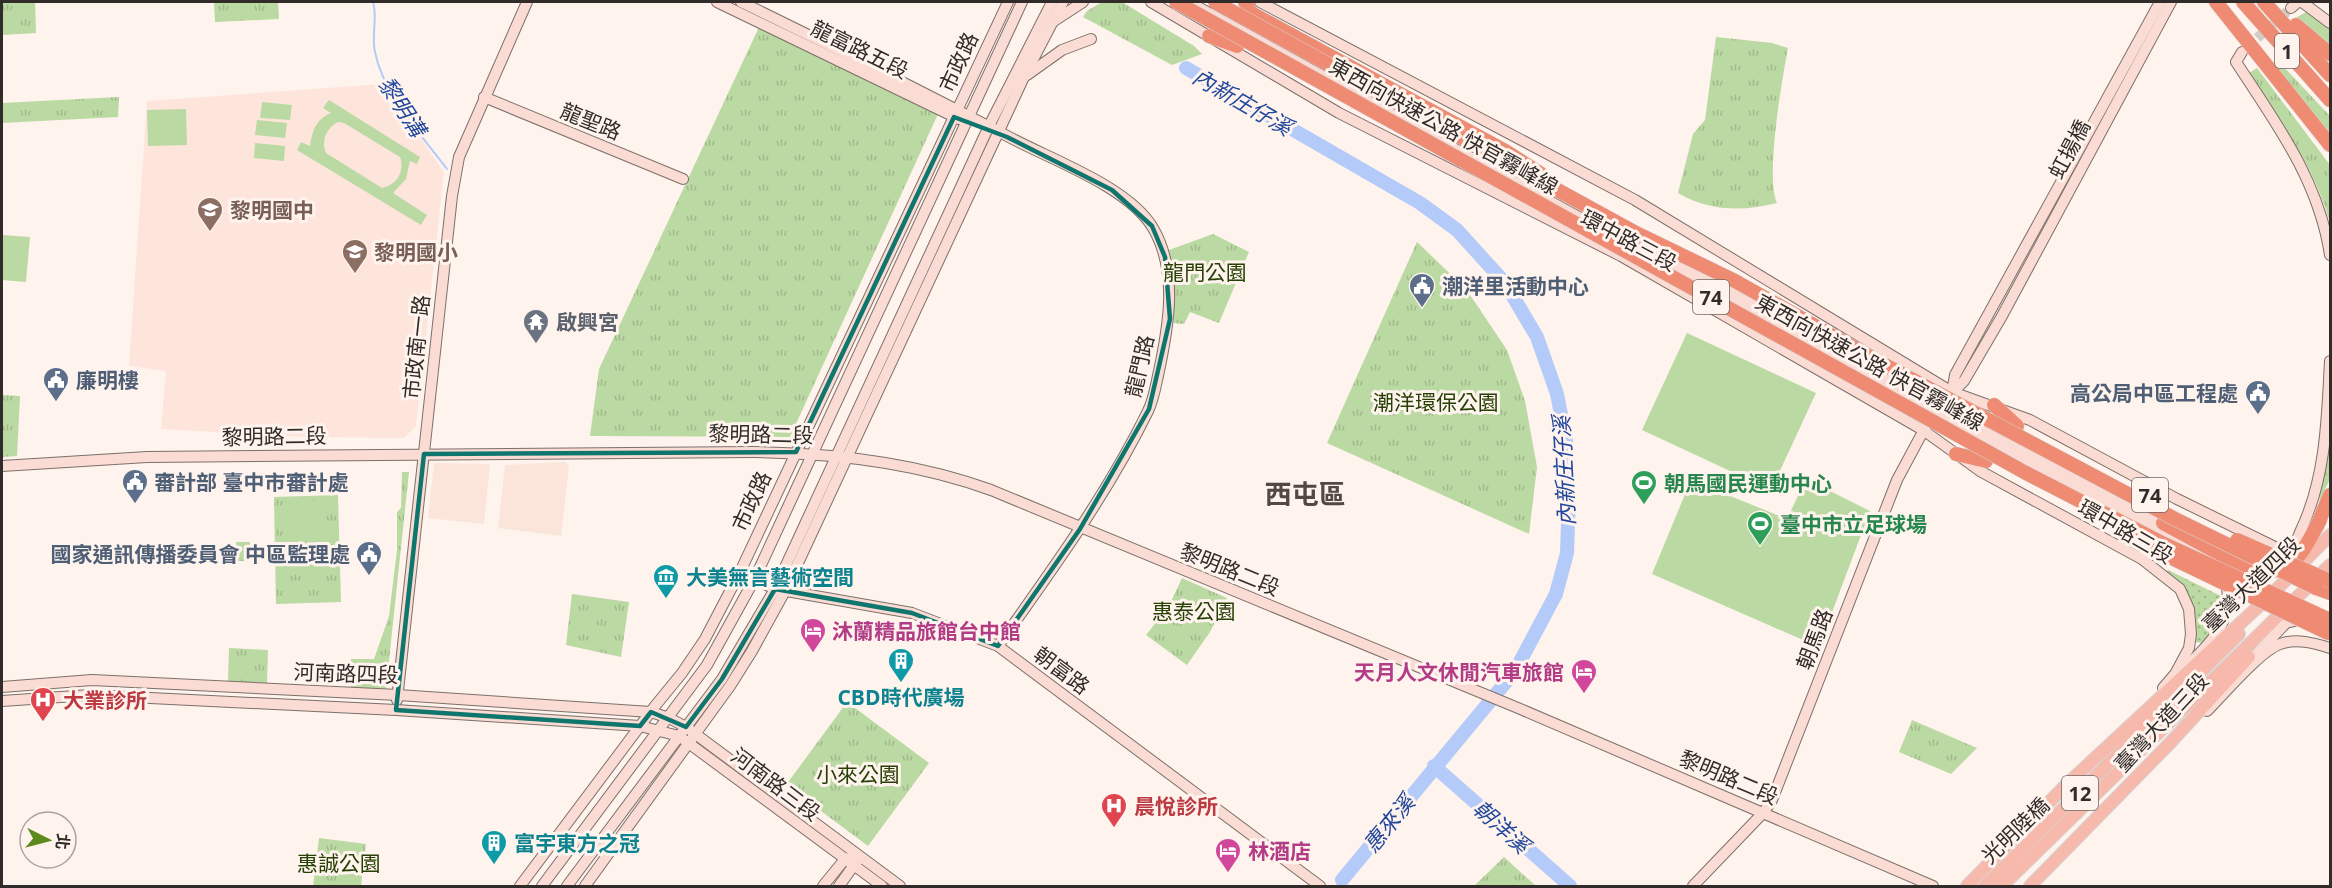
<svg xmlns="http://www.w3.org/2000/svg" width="2332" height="888" viewBox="0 0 2332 888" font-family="'Open Sans','Noto Sans TC',sans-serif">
	<defs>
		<pattern id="grass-tufts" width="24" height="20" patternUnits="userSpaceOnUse" patternTransform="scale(1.5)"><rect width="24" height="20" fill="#bbd9a2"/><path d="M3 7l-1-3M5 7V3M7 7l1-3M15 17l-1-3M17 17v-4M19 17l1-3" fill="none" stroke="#a1ba8c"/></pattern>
		<pattern id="garden-dots" width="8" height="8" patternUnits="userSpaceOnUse" patternTransform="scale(1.5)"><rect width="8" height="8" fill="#bbd9a2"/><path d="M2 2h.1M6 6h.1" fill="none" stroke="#a1ba8c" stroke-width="1.8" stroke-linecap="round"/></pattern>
	</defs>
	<rect width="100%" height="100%" fill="#fef3ed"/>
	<g fill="#fbe5da">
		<polygon points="565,462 569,466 561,536 498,528 505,465"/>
		<polygon points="434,463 490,464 484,524 428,518"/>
	</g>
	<polygon fill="#fee5dc" points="383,84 444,172 416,426 404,438 308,437 161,429 166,371 129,366 147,101"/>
	<g fill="url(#grass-tufts)">
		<polygon points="2,2 35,2 36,33 2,35"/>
		<polygon points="214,2 278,2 279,19 215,22"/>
		<polygon points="1102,2 1122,2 1194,46 1202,54 1172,65 1083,17 1087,11"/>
		<polygon points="2306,12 2330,30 2330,50 2294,19"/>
		<polygon points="760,25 938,114 790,437 590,436 599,369"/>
		<path d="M1716 37 1772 43 1788 48C1782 80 1765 176 1777 203 1743 212 1708 211 1678 193L1693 134 1705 120Z"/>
		<polygon points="2282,65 2330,116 2330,141 2275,69"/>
		<path d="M2257 68 2330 165V223C2315 169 2285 126 2252 81L2249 73Z"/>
		<polygon points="119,97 118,117 2,123 2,103"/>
		<polygon points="1213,234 1249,252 1219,323 1190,312 1184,324 1174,323 1169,250"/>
		<polygon points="1417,242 1466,289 1507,350 1525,401 1537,467 1529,534 1327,443"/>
		<polygon points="2,395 20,396 17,456 2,457"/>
		<polygon points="2330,442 2330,479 2319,502"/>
		<polygon points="402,472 409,472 386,689 351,687 351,659 374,659 389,616 397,550 397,512 401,508"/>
		<polygon points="338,495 341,602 276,604 274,497"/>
		<polygon points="236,542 250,542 251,561 237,561"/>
		<polygon points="1182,578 1227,598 1210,632 1187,665 1146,635 1169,606"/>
		<polygon points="572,594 629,602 621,657 566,645"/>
		<polygon points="229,648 268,650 267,683 228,682"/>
		<polygon points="847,702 929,763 868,846 786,785"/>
		<polygon points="1912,720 1977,748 1951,774 1899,752"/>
		<polygon points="319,838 366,844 361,886 313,886"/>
		<polygon points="1504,857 1536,886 1474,886"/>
	</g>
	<polygon fill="url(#garden-dots)" points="2168,570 2225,598 2222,624 2203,643 2195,642 2193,612 2164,572"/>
	<g fill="#bbd9a2" fill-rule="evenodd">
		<path d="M329 100 420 157 417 164 410 161 406 179 393 193 427 215 421 225 297 150 301 142 310 146C313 130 315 120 331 113L323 108ZM338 122 344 123 400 157C405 171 397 185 382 188L326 153C321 141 326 128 338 122Z"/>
		<polygon points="262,102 292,105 290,120 260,118"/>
		<polygon points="186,109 187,145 148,146 147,110"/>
		<polygon points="257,120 287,123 285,138 255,135"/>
		<polygon points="255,143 285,146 284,161 254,158"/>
		<polygon points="2,235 30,237 26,282 2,280"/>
		<polygon points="1687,333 1816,393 1771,490 1642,430"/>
		<polygon points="1806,479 1870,511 1819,647 1652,574 1691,480 1787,519"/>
		<polygon points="326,500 327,523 289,524 288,501"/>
		<polygon points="327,528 327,551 289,551 289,529"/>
	</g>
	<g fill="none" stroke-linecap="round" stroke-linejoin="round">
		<path stroke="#b4cbf9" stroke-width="2" d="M373 2C378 17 371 36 375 52 384 96 420 133 447 169"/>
		<g stroke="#b4cbf9" stroke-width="14">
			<polyline points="1186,68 1420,203 1457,230 1505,283 1537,337 1557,394 1566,440 1569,494 1567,553 1556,594 1515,671 1342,880"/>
			<polyline points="1434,766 1570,886"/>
		</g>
		<polyline stroke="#d5cbc6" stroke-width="10" stroke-dasharray="10 5" stroke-linecap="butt" points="2246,48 2291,8"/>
		<defs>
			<g id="secondary">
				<polyline points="717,2 959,119"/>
				<path d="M741 2C832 46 921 91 1011 138 1052 160 1129 187 1153 228 1178 271 1169 324 1159 371 1156 384 1154 399 1148 411 1107 495 1051 571 998 646"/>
				<polyline points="1151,2 1339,113 1621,256 1923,430 1980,471 2142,559 2180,589 2189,609 2191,634 2189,648 2175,674 2163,688"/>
				<path d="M1189 2 1934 413 2214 559C2222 568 2226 576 2227 588 2232 625 2209 644 2185 668"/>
				<path d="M1260 2 1635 200 1952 392 2030 420 2177 499 2285 552C2295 549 2297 539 2301 530 2326 477 2327 418 2330 361"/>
				<polyline points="2302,2 2330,23"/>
				<polyline points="2291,8 2298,2"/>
				<polyline points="1054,21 1083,2"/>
				<path d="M2242 52 2236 62C2276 123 2319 181 2330 255"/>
				<polyline points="1027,75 1062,50 1091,39"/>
				<polyline points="484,97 683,179"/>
				<polyline points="1654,249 1941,406 2163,523"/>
				<polyline points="1952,392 1955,375 2160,2"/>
				<polyline points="1950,395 1964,381 2002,316 2171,2"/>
				<path d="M2 466 147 457 754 452C834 453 915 462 991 490L1518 708 1933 886"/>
				<polyline points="2142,559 2157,533"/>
				<polyline points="748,576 775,589 912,613 998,646 1320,886"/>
				<polyline points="2246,665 2286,623 2302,619"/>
				<polyline points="2,687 92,680 398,695 651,712 669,718 686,727 900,886"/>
				<polyline points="397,700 452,196 459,157 527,2"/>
				<polyline points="2,701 90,695 396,710 640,726 679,736 882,886"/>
				<path d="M2207 711C2224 694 2259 652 2280 644 2296 638 2314 643 2330 648"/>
				<polyline points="520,886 655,706 682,673 705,639 740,572 1008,2"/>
				<polyline points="542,886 707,665 754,580 1022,2"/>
				<polyline points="567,886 722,679 775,589 989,126 1052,2"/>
				<polyline points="585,886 730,686 752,651 785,591 1024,77 1063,2"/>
				<polyline points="823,886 845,859 850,858"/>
				<polyline points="839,886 857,861"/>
				<polyline points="1693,886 1763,813 1772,800 1897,480 1927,424"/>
			</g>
			<g id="primary">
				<polyline points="1967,886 2065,786 2275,591 2330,535"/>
				<polyline points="1985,886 2239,634"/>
				<polyline points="2002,886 2330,565"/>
				<polyline points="2030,886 2170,743 2249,657"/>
			</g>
			<g id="highway">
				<polyline points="1245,2 1251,13 1505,151 1541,174"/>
				<polyline points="2216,2 2330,145"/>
				<polyline points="2243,2 2330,100"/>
				<polyline points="2264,2 2330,75"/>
				<polyline points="2296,25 2330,54"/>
				<polyline points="1209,36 1237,46"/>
				<polyline points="1994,405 2017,426"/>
				<polyline points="1956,454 1986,461"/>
				<path d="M2163 523 2248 569C2292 580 2302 553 2320 520"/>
				<polyline points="2317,526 2330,495"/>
				<polyline points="2316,588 2330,593"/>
			</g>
		</defs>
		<use href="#secondary" stroke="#7c706a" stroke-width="12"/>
		<use href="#primary" stroke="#d6d5d4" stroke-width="14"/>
		<use href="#highway" stroke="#d6d5d4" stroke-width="15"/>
		<use href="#secondary" stroke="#fadcd5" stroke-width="10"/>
		<use href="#primary" stroke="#f6b9ab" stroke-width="12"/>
		<use href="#highway" stroke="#f08b73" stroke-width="14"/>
		<defs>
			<g id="highway-bridge">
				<polyline points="1176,2 2026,473 2160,542 2330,620"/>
				<polyline points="1215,2 1634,232 1735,281 1881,363 2175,519 2316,588"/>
				<polyline points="2237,540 2330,581"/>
				<polyline points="2155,550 2328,633"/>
			</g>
		</defs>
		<use href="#highway-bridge" stroke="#d6d5d4" stroke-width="15" stroke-linecap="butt"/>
		<use href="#highway-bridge" stroke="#f08b73" stroke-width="14"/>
	</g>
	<path fill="none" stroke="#0f766e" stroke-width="4.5" stroke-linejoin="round" d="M954 117 1007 137 1112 190 1152 226 1165 257 1170 319 1149 409 1080 529 998 646 912 613 775 589 722 679 686 727 651 712 640 726 396 710 424 454 796 452Z"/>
	<defs>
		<symbol id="school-pin" viewBox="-11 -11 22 30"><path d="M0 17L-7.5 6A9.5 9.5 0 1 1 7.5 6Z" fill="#8d6e63" stroke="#fef3ed"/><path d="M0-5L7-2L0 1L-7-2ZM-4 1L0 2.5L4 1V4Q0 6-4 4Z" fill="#fff"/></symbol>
		<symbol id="civic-pin" viewBox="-11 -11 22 30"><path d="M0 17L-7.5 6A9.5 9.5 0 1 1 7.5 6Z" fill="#5c6f8a" stroke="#fef3ed"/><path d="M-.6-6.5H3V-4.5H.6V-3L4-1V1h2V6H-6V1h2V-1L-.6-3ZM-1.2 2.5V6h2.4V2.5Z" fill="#fff"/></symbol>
		<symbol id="temple-pin" viewBox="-11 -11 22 30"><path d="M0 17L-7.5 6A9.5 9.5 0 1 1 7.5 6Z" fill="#6b7280" stroke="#fef3ed"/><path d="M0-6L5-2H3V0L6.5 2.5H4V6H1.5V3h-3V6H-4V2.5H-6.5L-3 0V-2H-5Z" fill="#fff"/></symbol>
		<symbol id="stadium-pin" viewBox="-11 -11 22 30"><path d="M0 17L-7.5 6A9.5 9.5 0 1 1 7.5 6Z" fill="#2e9e5b" stroke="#fef3ed"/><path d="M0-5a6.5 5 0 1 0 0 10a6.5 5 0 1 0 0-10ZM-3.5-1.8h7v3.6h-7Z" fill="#fff"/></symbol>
		<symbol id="museum-pin" viewBox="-11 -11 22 30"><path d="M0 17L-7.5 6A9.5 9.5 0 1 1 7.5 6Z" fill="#0f9aa8" stroke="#fef3ed"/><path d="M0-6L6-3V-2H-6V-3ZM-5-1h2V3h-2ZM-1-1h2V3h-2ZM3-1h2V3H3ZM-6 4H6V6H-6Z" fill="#fff"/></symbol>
		<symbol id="hotel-pin" viewBox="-11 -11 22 30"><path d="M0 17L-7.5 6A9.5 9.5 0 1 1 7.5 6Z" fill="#d1479c" stroke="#fef3ed"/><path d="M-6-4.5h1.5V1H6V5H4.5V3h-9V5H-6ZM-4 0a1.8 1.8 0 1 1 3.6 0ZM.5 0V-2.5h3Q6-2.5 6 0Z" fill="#fff"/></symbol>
		<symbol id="building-pin" viewBox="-11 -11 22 30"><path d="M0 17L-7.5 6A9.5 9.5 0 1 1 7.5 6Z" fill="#0f9aa8" stroke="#fef3ed"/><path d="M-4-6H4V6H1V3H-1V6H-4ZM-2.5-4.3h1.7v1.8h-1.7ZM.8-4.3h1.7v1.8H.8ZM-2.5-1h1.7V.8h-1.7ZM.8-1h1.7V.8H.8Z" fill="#fff"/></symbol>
		<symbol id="hospital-pin" viewBox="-11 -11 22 30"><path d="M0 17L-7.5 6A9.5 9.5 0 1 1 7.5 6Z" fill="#e0444e" stroke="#fef3ed"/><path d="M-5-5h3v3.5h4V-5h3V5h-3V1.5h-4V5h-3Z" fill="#fff"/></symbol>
	</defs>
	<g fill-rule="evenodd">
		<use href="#school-pin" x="195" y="195" width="30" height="40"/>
		<use href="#school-pin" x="340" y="237" width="30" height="40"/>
		<use href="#civic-pin" x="1407" y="271" width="30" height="40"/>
		<use href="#temple-pin" x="521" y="307" width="30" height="40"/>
		<use href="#civic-pin" x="41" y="365" width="30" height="40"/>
		<use href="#civic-pin" x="2243" y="378" width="30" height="40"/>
		<use href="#civic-pin" x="120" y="467" width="30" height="40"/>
		<use href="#stadium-pin" x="1629" y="468" width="30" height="40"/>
		<use href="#stadium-pin" x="1745" y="509" width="30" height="40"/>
		<use href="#civic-pin" x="354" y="539" width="30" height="40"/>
		<use href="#museum-pin" x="651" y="562" width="30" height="40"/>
		<use href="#hotel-pin" x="798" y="616" width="30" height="40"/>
		<use href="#building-pin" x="886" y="646" width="30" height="40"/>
		<use href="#hotel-pin" x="1569" y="657" width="30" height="40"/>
		<use href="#hospital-pin" x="28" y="685" width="30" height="40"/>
		<use href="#hospital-pin" x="1099" y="791" width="30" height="40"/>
		<use href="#building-pin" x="479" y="828" width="30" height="40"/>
		<use href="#hotel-pin" x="1213" y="836" width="30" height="40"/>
	</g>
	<g text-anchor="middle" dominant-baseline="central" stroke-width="6" stroke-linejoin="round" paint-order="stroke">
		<g fill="#fef3ed" stroke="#6e6864" stroke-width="1.5">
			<rect x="2275" y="34" width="24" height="34" rx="4.5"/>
			<rect x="1693" y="280" width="36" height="34" rx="4.5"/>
			<rect x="2132" y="478" width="36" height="34" rx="4.5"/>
			<rect x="2062" y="776" width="36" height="34" rx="4.5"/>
		</g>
		<g font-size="20" font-weight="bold" fill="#312c29">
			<text x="2287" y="51">1</text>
			<text x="1711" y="297">74</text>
			<text x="2150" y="495">74</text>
			<text x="2080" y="793">12</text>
		</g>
		<g font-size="21" fill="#312c29" stroke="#fef3ed">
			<text transform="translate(860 49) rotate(26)">龍富路五段</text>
			<text transform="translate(958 62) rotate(-65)">市政路</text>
			<text transform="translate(591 121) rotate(22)">龍聖路</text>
			<text transform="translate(1444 126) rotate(29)">東西向快速公路 快官霧峰線</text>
			<text transform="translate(2069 149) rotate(-62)">虹揚橋</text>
			<text transform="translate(1629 240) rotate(28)">環中路三段</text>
			<text transform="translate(416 347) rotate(-84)">市政南一路</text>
			<text transform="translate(1870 362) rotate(29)">東西向快速公路 快官霧峰線</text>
			<text transform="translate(1139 366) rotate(-77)">龍門路</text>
			<text transform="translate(761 434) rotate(1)">黎明路二段</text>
			<text transform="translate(274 436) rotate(-1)">黎明路二段</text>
			<text transform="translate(751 501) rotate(-65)">市政路</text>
			<text transform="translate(2126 531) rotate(30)">環中路三段</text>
			<text transform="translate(1230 569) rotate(22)">黎明路二段</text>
			<text transform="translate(2251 584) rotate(-44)">臺灣大道四段</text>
			<text transform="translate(1814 639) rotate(-69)">朝馬路</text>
			<text transform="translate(1062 670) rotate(37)">朝富路</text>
			<text transform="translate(346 673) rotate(2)">河南路四段</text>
			<text transform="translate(2161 722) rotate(-47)">臺灣大道三段</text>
			<text transform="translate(1729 777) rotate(23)">黎明路二段</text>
			<text transform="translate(776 784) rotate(37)">河南路三段</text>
			<text transform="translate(2015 830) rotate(-44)">光明陸橋</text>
		</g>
		<g font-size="21" font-weight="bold" fill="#785e54" stroke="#fef3ed" text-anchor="start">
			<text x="230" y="210">黎明國中</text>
			<text x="374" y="252">黎明國小</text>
		</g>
		<g font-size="21" fill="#274005" stroke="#fef3ed">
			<text x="1205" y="272">龍門公園</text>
			<text x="1436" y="402">潮洋環保公園</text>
			<text x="1194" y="611">惠泰公園</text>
			<text x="858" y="774">小來公園</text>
			<text x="339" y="863">惠誠公園</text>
		</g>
		<g font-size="21" font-weight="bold" fill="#4e5e75" stroke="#fef3ed" text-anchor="start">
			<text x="1442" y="286">潮洋里活動中心</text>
			<text x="76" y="380">廉明樓</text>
			<text x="2238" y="393" text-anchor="end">高公局中區工程處</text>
			<text x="154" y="482">審計部 臺中市審計處</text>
			<text x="350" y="554" text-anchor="end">國家通訊傳播委員會 中區監理處</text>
		</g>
		<g font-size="21" font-weight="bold" fill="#5b616d" stroke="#fef3ed" text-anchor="start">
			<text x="556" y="322">啟興宮</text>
		</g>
		<g font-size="21" font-weight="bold" fill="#27864d" stroke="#fef3ed" text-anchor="start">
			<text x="1664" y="483">朝馬國民運動中心</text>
			<text x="1780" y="524">臺中市立足球場</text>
		</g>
		<g font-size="21" font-weight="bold" fill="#0d838f" stroke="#fef3ed" text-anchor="start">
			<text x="686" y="577">大美無言藝術空間</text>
			<text x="901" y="697" text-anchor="middle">CBD時代廣場</text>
			<text x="514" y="843">富宇東方之冠</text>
		</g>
		<g font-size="21" font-weight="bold" fill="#b23c85" stroke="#fef3ed" text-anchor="start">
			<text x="832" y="631">沐蘭精品旅館台中館</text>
			<text x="1564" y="672" text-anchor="end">天月人文休閒汽車旅館</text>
			<text x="1248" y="851">林酒店</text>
		</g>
		<g font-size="21" font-weight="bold" fill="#be3a42" stroke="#fef3ed" text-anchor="start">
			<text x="63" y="700">大業診所</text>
			<text x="1134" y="806">晨悅診所</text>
		</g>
		<g font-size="22" font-style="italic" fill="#22489d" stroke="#fef3ed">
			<text transform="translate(1243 101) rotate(30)">內新庄仔溪</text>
			<text transform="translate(403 106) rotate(57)">黎明溝</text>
			<text transform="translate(1563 471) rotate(-93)">內新庄仔溪</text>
			<text transform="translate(1388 823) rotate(-51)">惠來溪</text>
			<text transform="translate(1502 826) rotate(42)">朝洋溪</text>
		</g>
		<g font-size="27" font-weight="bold" fill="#544843" stroke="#fef3ed">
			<text x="1305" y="493">西屯區</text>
		</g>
	</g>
	<rect width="2332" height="888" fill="none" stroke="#312c29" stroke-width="6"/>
	<g transform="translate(48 840) rotate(96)"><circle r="28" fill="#fef3ed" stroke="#aca39f" stroke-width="1.5"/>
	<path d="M0-4.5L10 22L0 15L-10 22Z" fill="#5c8a1c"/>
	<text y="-9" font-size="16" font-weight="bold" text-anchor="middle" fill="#312c29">北</text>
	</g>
</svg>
